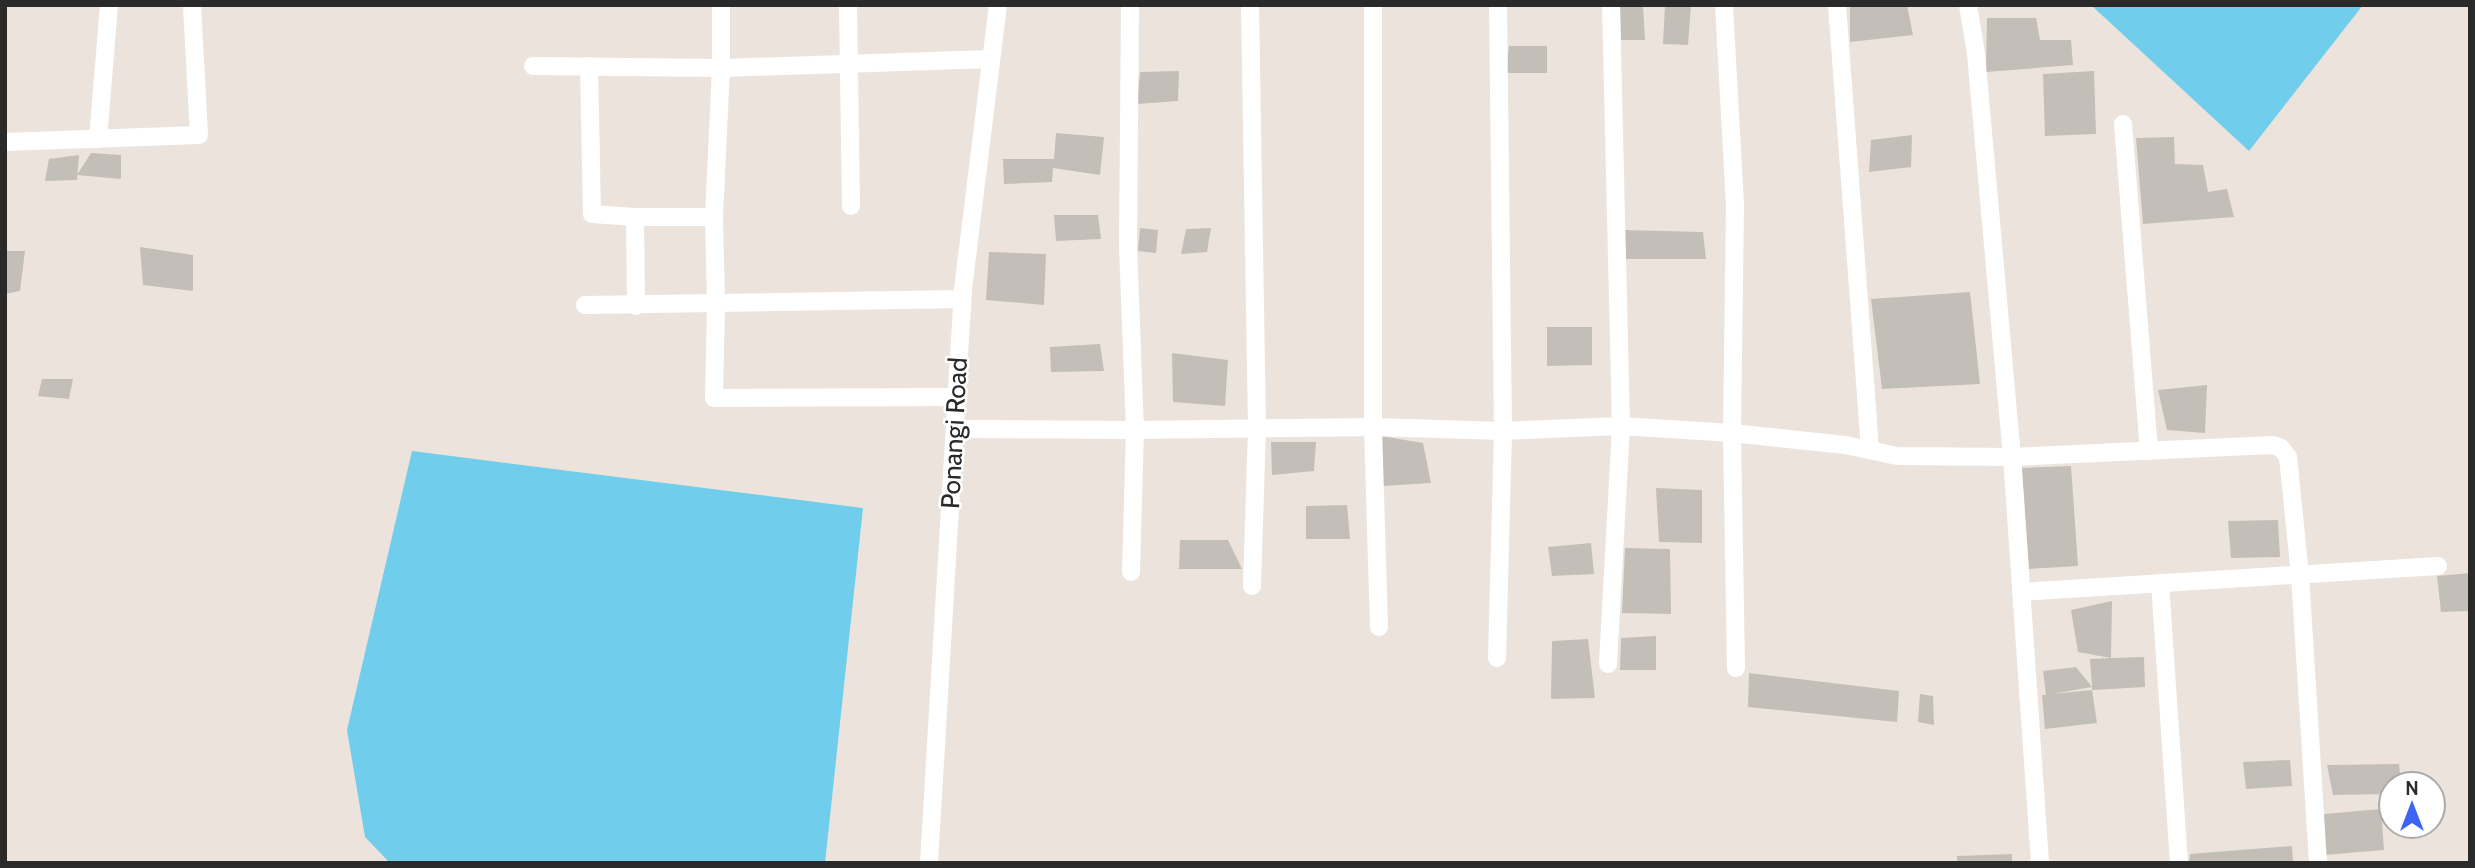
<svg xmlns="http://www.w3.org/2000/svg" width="2475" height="868" viewBox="0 0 2475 868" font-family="Cabin,sans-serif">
	<rect width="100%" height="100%" fill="#ece4dc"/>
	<g fill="#70cdec">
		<polygon points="2091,5 2363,5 2249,151"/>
		<polygon points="412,451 863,508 825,863 390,863 365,837 347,730"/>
	</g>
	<g fill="#c4beb8">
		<polygon points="1620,5 1643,5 1645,40 1621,40"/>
		<polygon points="1665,5 1691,5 1688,45 1663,44"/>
		<polygon points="1850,5 1907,5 1913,35 1850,42"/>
		<polygon points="1987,18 2036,18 2040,40 2071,40 2073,65 1986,72"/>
		<polygon points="1509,46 1547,46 1547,73 1506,73"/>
		<polygon points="1179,71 1178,101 1137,104 1140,72"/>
		<polygon points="2094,71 2096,134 2045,136 2043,74"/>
		<polygon points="1056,133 1104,137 1100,175 1053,168 1052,182 1004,184 1003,159 1054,159"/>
		<polygon points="1912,135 1911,167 1869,172 1871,140"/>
		<polygon points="2174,137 2175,164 2203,165 2208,192 2227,189 2234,217 2143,224 2136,138"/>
		<polygon points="91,153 121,155 121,179 77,175"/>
		<polygon points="79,155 77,180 45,181 49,159"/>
		<polygon points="1054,215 1098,215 1101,239 1056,241"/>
		<polygon points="1140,228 1158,230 1156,253 1138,251"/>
		<polygon points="1211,228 1207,252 1181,254 1186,229"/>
		<polygon points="1624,230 1703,232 1706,259 1626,259"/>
		<polygon points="140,247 193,255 193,291 143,285"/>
		<polygon points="5,251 25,251 20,291 5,294"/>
		<polygon points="989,252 1046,254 1044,305 986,300"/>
		<polygon points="1970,292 1980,384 1882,389 1871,299"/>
		<polygon points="1547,327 1592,327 1592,365 1547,366"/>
		<polygon points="1100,344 1104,371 1051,372 1050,347"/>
		<polygon points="1172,353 1228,360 1225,406 1173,402"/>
		<polygon points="42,379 73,379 69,399 38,396"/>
		<polygon points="2207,385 2205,433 2167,430 2158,390"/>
		<polygon points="1381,436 1423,443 1431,483 1383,486"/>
		<polygon points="1271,442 1316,442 1314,471 1272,475"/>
		<polygon points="2071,466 2078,566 2029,569 2022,468"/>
		<polygon points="1656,488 1702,490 1702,543 1659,542"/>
		<polygon points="1347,505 1350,539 1306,539 1306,506"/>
		<polygon points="2278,520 2280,557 2231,558 2228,521"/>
		<polygon points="1180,540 1228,540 1242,569 1179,569"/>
		<polygon points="1591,543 1594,574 1552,576 1548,547"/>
		<polygon points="1625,548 1670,549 1671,614 1622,613"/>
		<polygon points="2470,573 2470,611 2441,612 2437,576"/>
		<polygon points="2112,601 2111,658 2144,657 2145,687 2092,690 2092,687 2052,694 2092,690 2097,723 2045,729 2042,695 2046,695 2043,671 2076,667 2092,687 2090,659 2111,658 2078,652 2071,610"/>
		<polygon points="1656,636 1656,670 1620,670 1621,638"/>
		<polygon points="1588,639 1595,698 1551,699 1552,641"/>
		<polygon points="1749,673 1899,691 1897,722 1748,707"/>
		<polygon points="1920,694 1933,696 1934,725 1918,722"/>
		<polygon points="2290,760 2292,786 2246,789 2243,762"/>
		<polygon points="2399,764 2401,784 2391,784 2391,794 2333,795 2327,765"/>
		<polygon points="2381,809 2384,850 2324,855 2324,814"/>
		<polygon points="2292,846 2293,863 2189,863 2190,854"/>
		<polygon points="2012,854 2012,863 1957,863 1957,856"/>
	</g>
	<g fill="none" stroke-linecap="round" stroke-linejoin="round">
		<g stroke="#fff" stroke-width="18">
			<polyline points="721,5 721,68 714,217 716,304 714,398 956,397"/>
			<polyline points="848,5 851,206"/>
			<polyline points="1130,5 1128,246 1135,430 1131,572"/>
			<polyline points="1250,5 1257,428 1252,586"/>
			<polyline points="1373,5 1373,427 1379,627"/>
			<polyline points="1724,5 1735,205 1732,433 1736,668"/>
			<polyline points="1837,5 1870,449"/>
			<polyline points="1968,5 1976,54 2012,457 2040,863"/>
			<polyline points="533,66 721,68 991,59"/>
			<polyline points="589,66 592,214 635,217"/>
			<polyline points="2123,124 2149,451"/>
			<polyline points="98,139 109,5"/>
			<polyline points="5,142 199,135 192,5"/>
			<polyline points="585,305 962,299"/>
			<polyline points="636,306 635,217 714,217"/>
			<polyline points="955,429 1135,430 1373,427 1503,431 1621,426 1732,433 1845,445 1897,456 2012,457 2273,445 2281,448 2288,457 2300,575 2318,863"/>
			<polyline points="2160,583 2179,863"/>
			<polyline points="2021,592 2438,566"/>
			<polyline points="1497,658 1503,431 1498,5"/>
			<polyline points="1608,664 1621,426 1611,5"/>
			<polyline points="929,863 963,289 998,5"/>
		</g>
	</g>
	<g text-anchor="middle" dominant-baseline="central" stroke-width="5" stroke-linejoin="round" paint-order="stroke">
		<g font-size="26" fill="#2a2a2a" stroke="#fff">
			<text transform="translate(954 433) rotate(-87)">Ponangi Road</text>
		</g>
	</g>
	<rect width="2475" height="868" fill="none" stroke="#2a2a2a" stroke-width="14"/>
	<g transform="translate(2412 805)"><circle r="33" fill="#ffffff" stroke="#aaaaaa" stroke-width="2"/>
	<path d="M0-5L12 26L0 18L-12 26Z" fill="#3e64f6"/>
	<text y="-10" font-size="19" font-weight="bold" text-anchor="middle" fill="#2a2a2a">N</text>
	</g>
</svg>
